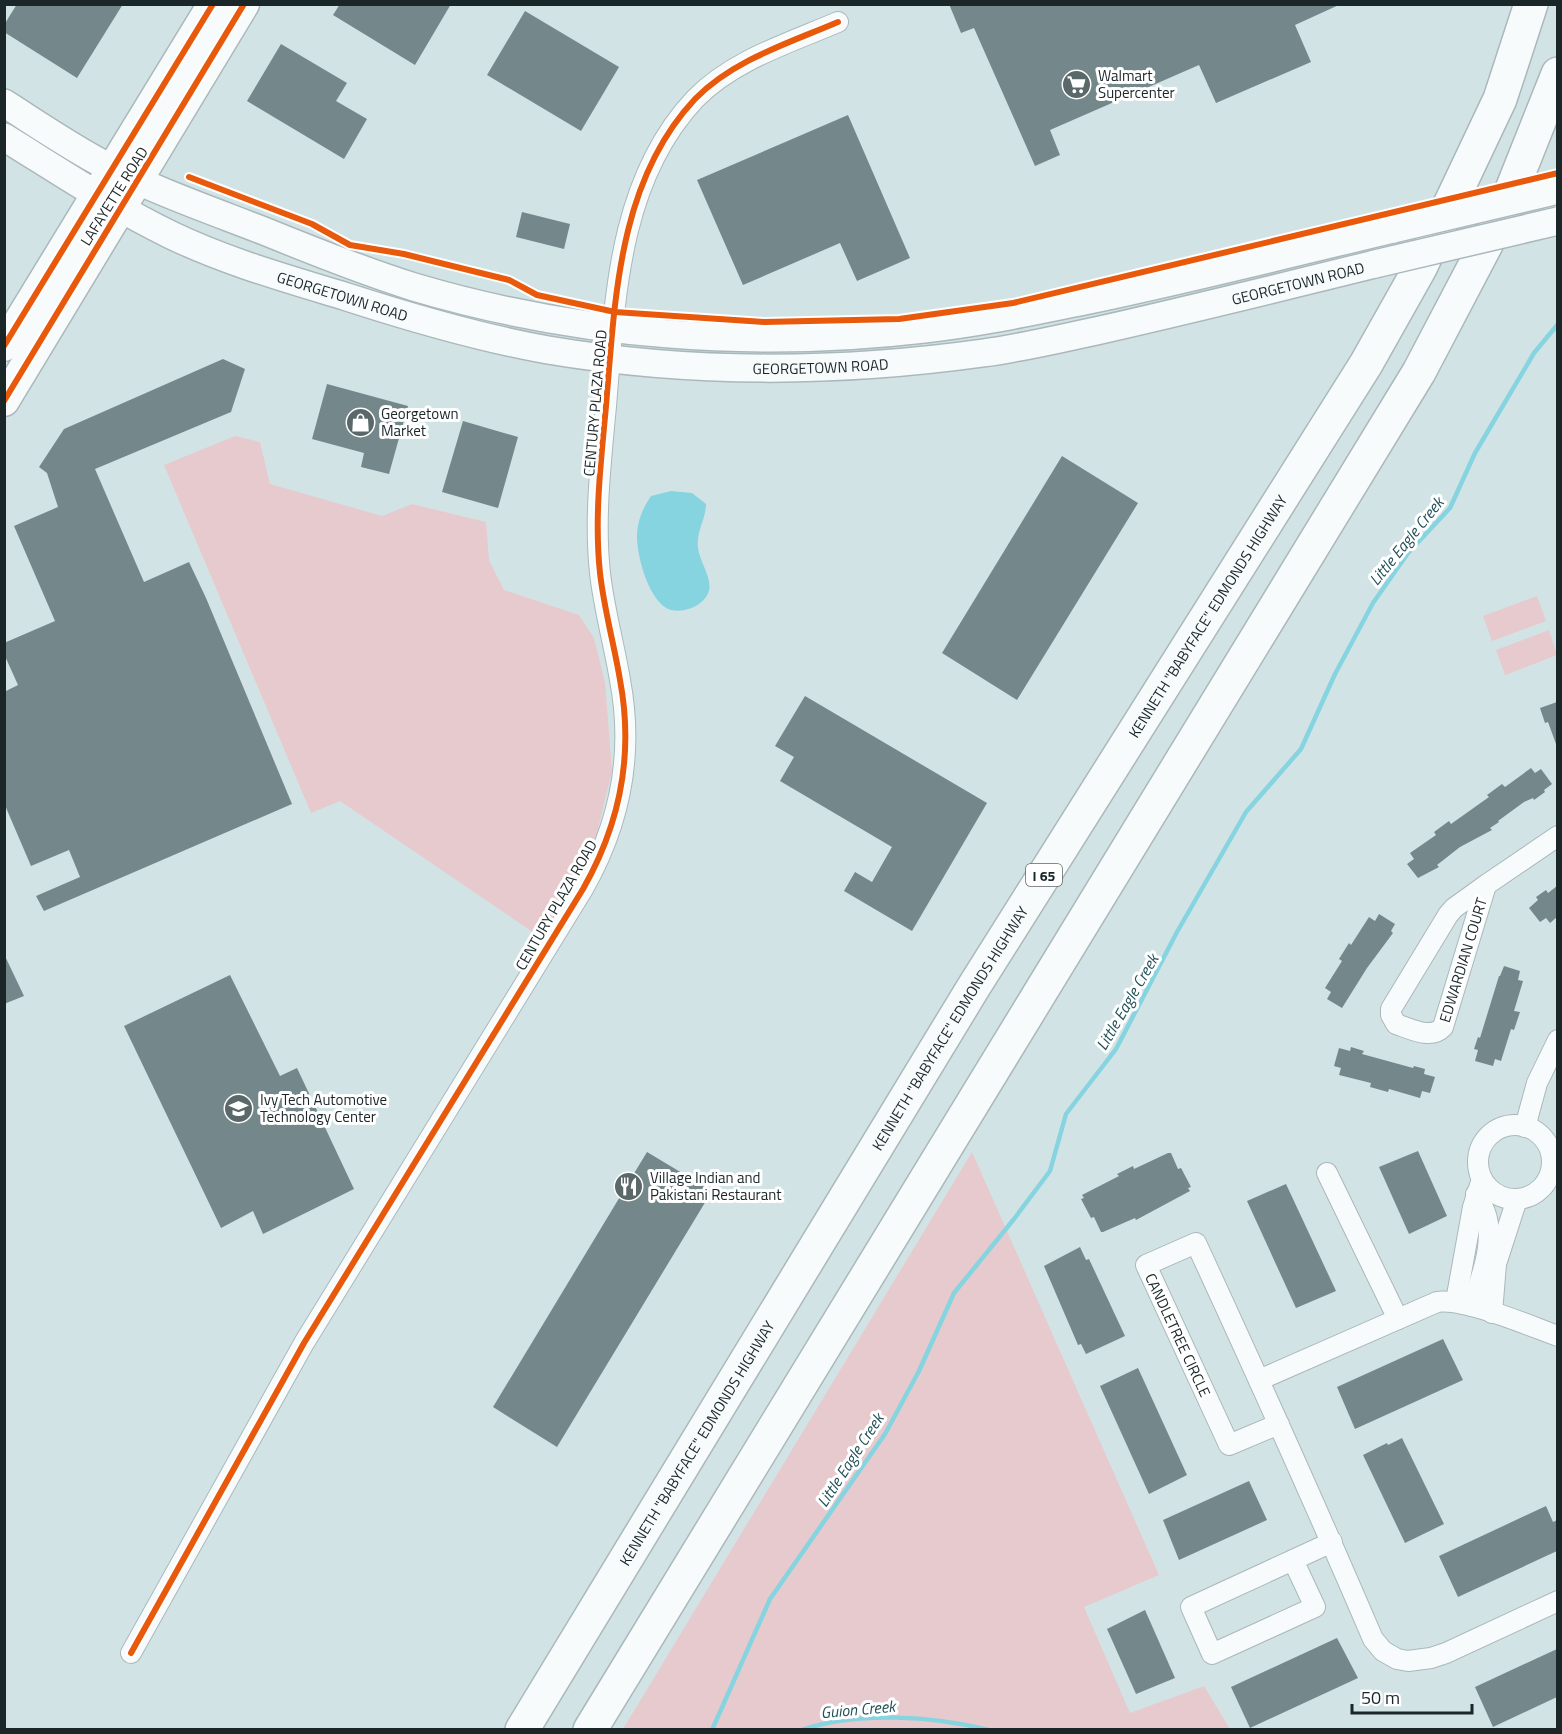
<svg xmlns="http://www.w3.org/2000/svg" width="1562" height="1734" viewBox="0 0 1562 1734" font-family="'Titillium Web',sans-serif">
	<rect width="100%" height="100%" fill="#d2e3e6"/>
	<g fill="#e7cacd">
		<polygon points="235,436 260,442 270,484 382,516 412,504 486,522 489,560 504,590 579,615 594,638 605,682 612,771 593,849 540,937 340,801 311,813 164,465"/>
		<polygon points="1537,596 1546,621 1492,641 1483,616"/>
		<polygon points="1549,630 1557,655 1505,675 1496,650"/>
		<polygon points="972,1152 1159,1575 1084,1607 1130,1713 1204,1686 1230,1729 623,1729"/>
	</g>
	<path fill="#86d4df" d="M671 491 692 493 706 504C706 519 696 531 698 548 700 563 712 577 709 591 707 598 700 604 694 607 687 610 678 612 671 610 649 604 636 554 637 534 638 519 643 508 651 496Z"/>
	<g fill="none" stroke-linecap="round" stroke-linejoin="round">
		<g stroke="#86d4df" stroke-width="4.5">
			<polyline points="712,1730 770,1599 885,1434 919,1371 954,1293 1014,1219 1050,1171 1066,1114 1116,1049 1177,932 1246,812 1301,749 1335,674 1373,603 1408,553 1450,508 1475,453 1534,353 1558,324"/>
			<path d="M802 1730C857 1711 933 1716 989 1730"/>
		</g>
	</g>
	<g fill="#74878a">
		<polygon points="17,4 123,4 77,78 4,32 4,25"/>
		<polygon points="340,4 451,4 415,65 333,15"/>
		<polygon points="949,4 1341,4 1295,25 1311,62 1216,103 1199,65 1050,130 1060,155 1035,166 974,28 961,33"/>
		<polygon points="525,11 619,67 581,131 487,75"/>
		<polygon points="281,44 347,83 336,101 367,119 344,159 247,101"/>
		<polygon points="848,115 910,258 857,281 840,243 743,285 697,180"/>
		<polygon points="522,212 570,224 564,249 516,237"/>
		<polygon points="223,359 245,369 231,412 95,469 144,582 189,562 206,598 292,804 44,911 36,896 80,877 69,850 31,866 4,803 4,692 18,685 4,654 4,643 55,621 14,526 58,507 47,473 39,467 64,429"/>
		<polygon points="327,384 408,406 389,474 361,467 364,453 312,439"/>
		<polygon points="463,421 518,437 498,508 442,492"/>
		<polygon points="1062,456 1138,503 1017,700 942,653"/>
		<polygon points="805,696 987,803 912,931 844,891 855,872 872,882 892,847 780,781 794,757 775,746"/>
		<polygon points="1557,702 1557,744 1556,744 1548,722 1545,723 1540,708"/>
		<polygon points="1531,768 1535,773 1541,769 1552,784 1544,790 1545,792 1534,800 1533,798 1524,802 1498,821 1499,822 1490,828 1492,830 1460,847 1437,865 1439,867 1418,878 1407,864 1414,859 1410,853 1436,835 1434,832 1449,821 1451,824 1489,797 1487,795 1502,784 1505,787"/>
		<polygon points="1557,886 1557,917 1550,923 1546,918 1540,922 1529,908 1538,900 1536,897 1546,890 1548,893"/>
		<polygon points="1379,914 1395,924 1391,931 1393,933 1367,968 1342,1008 1327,999 1331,992 1325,988 1342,961 1339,959 1349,943 1351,945 1369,917 1375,921"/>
		<polygon points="4,954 24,996 4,1004"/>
		<polygon points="1504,966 1520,971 1518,980 1523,981 1514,1011 1520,1012 1514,1030 1511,1029 1501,1061 1495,1059 1493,1066 1475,1061 1478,1050 1474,1049 1478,1037 1480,1038 1499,976 1500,976"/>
		<polygon points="230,975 280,1076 297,1068 354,1189 263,1234 253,1211 221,1228 124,1026"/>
		<polygon points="1351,1047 1364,1051 1362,1054 1413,1068 1414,1066 1425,1069 1424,1074 1435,1077 1430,1093 1422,1091 1420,1098 1389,1089 1388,1092 1370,1087 1371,1083 1339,1075 1341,1068 1334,1066 1339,1048 1350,1051"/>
		<polygon points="1418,1151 1447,1216 1409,1234 1379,1167"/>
		<polygon points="647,1152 712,1191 557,1447 493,1407"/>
		<polygon points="1168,1153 1171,1153 1178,1169 1181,1168 1191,1187 1188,1188 1190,1191 1136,1220 1135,1218 1103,1232 1101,1232 1094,1217 1091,1218 1081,1199 1084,1198 1082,1195 1119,1176 1117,1174 1133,1166 1134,1169"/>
		<polygon points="1286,1184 1336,1291 1296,1308 1247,1201"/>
		<polygon points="1080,1247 1086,1260 1089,1259 1125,1336 1086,1354 1081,1344 1078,1345 1044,1266"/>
		<polygon points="1443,1339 1463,1380 1355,1429 1337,1387"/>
		<polygon points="1138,1368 1187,1475 1149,1494 1100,1386"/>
		<polygon points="1402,1438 1444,1524 1405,1543 1363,1455 1387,1443 1388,1445"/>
		<polygon points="1249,1481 1267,1520 1179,1560 1163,1520"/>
		<polygon points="1546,1506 1553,1522 1557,1520 1557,1551 1458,1597 1439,1556"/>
		<polygon points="1145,1610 1175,1678 1136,1694 1107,1629"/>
		<polygon points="1337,1638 1358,1678 1250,1728 1231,1687"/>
		<polygon points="1557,1649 1557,1697 1493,1727 1475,1687"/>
	</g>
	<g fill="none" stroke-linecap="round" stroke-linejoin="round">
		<defs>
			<g id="minor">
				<path d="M1486 885 1443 1027C1431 1040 1411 1029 1396 1024L1391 1015V1009L1448 915 1454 908Z"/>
				<polyline points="1486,885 1558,836"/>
				<circle cx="1515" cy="1162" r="37"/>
				<polyline points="1525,1127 1537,1083 1558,1040"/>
				<polyline points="1327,1173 1398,1319"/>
				<polyline points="1456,1301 1473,1207 1482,1179"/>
				<path d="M1472 1306C1481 1277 1496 1242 1485 1212 1483 1206 1479 1200 1476 1194"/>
				<polyline points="1492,1313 1496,1264 1517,1199"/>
				<path d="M1259 1380 1437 1302C1462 1297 1530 1326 1558 1336"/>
				<path d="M1279 1424 1229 1445 1146 1265 1196 1243C1257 1375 1316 1506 1373 1639L1383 1651 1397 1659 1408 1661 1431 1658 1446 1653 1558 1601"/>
				<polygon points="1293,1560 1315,1607 1212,1654 1191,1607"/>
				<polyline points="1293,1560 1332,1542"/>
				<path d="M131 1653 304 1343 583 889C620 824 634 754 620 680 614 644 604 609 600 573 594 518 601 461 606 406 615 300 618 181 695 99 733 60 789 43 838 22"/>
			</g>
			<g id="secondary">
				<path d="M4 103C37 124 69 146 103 164 155 191 210 210 264 231 313 251 363 271 414 287 579 336 753 349 924 329 980 323 1034 311 1089 300 1190 279 1291 253 1393 229"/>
				<path id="s1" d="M4 137C59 171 113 207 171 235 227 262 288 279 347 297 412 318 480 338 548 350 691 374 839 373 983 353 1021 348 1058 339 1096 331 1189 310 1282 287 1375 264"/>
			</g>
			<g id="primary">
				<polyline points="4,346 213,4"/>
				<polyline points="4,401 244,4"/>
			</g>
			<g id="motorway">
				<path id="s2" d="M522 1730 973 988 1366 364 1420 268 1500 99 1531 4"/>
				<polyline points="590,1730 1419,372 1503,212 1558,74"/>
			</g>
		</defs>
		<use href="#minor" stroke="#aab8bb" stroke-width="22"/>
		<use href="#secondary" stroke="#aab8bb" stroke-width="30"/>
		<use href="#primary" stroke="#aab8bb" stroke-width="33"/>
		<use href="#motorway" stroke="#aab8bb" stroke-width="36"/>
		<use href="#minor" stroke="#f8fbfb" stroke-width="20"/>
		<use href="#secondary" stroke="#f8fbfb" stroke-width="27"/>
		<use href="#primary" stroke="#f8fbfb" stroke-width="30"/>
		<use href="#motorway" stroke="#f8fbfb" stroke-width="33"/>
		<defs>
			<g id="secondary-bridge">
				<polyline points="1393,229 1558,190"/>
				<polyline points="1375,264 1558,221"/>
			</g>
		</defs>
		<use href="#secondary-bridge" stroke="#aab8bb" stroke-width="30" stroke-linecap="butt"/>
		<use href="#secondary-bridge" stroke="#f8fbfb" stroke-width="27"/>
		<defs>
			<g id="cycleway">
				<polyline points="189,177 312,224 350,245 404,254 509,280 537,295 615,312 764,322 899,319 1013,303 1558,173"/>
				<polyline points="4,346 213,4"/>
				<polyline points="4,401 244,4"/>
				<path d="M131 1653 304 1343 583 889C620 824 634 754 620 680 614 644 604 609 600 573 594 518 601 461 606 406 615 300 618 181 695 99 733 60 789 43 838 22"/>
			</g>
		</defs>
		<use href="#cycleway" stroke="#fff" stroke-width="10"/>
		<use href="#cycleway" stroke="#e8590c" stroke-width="6"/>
	</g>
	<defs>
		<symbol id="supermarket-disc" viewBox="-11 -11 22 22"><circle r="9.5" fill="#5a686a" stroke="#fff"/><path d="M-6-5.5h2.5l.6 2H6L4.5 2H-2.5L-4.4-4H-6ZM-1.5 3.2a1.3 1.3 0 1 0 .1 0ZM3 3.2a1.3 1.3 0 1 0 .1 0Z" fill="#fff"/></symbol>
		<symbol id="shop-disc" viewBox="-11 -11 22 22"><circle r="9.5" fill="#5a686a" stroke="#fff"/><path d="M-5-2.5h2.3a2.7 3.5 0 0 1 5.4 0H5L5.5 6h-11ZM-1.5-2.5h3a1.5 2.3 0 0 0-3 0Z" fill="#fff"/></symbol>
		<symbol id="university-disc" viewBox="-11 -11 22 22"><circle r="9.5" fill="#5a686a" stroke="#fff"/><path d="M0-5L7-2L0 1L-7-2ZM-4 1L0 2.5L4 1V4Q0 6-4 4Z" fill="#fff"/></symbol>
		<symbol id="restaurant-disc" viewBox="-11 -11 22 22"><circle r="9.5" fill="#5a686a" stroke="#fff"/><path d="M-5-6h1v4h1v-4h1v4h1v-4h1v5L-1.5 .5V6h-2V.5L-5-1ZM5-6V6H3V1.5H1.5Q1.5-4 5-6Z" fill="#fff"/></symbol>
	</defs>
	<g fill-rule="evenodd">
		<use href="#supermarket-disc" x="1060" y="68" width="33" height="33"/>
		<use href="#shop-disc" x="344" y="406" width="33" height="33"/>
		<use href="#university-disc" x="222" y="1092" width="33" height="33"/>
		<use href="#restaurant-disc" x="612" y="1170" width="33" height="33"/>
	</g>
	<g text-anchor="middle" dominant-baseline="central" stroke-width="6" stroke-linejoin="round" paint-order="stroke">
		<rect fill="#fff" stroke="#5f6768" stroke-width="1.5" x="1026" y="864" width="36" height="22" rx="4.5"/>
		<g font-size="14" font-weight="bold" fill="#1a2628">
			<text x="1044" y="875">I 65</text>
		</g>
		<g font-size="15" fill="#1a2628" stroke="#fff" text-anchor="start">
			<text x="1098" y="75">Walmart<tspan x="1098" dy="17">Supercenter</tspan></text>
			<text x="381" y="413">Georgetown<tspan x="381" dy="17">Market</tspan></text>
			<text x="260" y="1099">Ivy Tech Automotive<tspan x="260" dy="17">Technology Center</tspan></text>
			<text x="650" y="1177">Village Indian and<tspan x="650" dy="17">Pakistani Restaurant</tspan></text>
		</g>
		<g font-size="15" fill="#1a2628" stroke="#fff">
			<text transform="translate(114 196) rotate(-58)">LAFAYETTE ROAD</text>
			<text stroke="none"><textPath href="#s1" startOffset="1348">GEORGETOWN ROAD</textPath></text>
			<text stroke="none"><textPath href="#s1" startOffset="376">GEORGETOWN ROAD</textPath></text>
			<text stroke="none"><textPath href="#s1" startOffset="862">GEORGETOWN ROAD</textPath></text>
			<text transform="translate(595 403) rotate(-85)">CENTURY PLAZA ROAD</text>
			<text stroke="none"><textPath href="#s2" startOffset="1308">KENNETH "BABYFACE" EDMONDS HIGHWAY</textPath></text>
			<text transform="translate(556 905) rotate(-60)">CENTURY PLAZA ROAD</text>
			<text transform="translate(1463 960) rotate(-73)">EDWARDIAN COURT</text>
			<text stroke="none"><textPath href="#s2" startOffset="822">KENNETH "BABYFACE" EDMONDS HIGHWAY</textPath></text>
			<text transform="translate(1178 1335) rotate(65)">CANDLETREE CIRCLE</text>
			<text stroke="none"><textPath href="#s2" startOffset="336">KENNETH "BABYFACE" EDMONDS HIGHWAY</textPath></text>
		</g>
		<g font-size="16" font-style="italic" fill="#225157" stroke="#fff">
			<text transform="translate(1406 541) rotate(-51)">Little Eagle Creek</text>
			<text transform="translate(1127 1002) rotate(-60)">Little Eagle Creek</text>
			<text transform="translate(850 1460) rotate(-57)">Little Eagle Creek</text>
			<text transform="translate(858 1709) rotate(-5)">Guion Creek</text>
		</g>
	</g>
	<rect width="1562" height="1734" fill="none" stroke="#1a2628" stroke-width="12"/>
	<path d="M1352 1704v9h120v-9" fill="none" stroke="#1a2628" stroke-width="3"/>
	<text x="1361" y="1704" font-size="18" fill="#1a2628" stroke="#ffffff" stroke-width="4.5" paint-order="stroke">50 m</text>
</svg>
